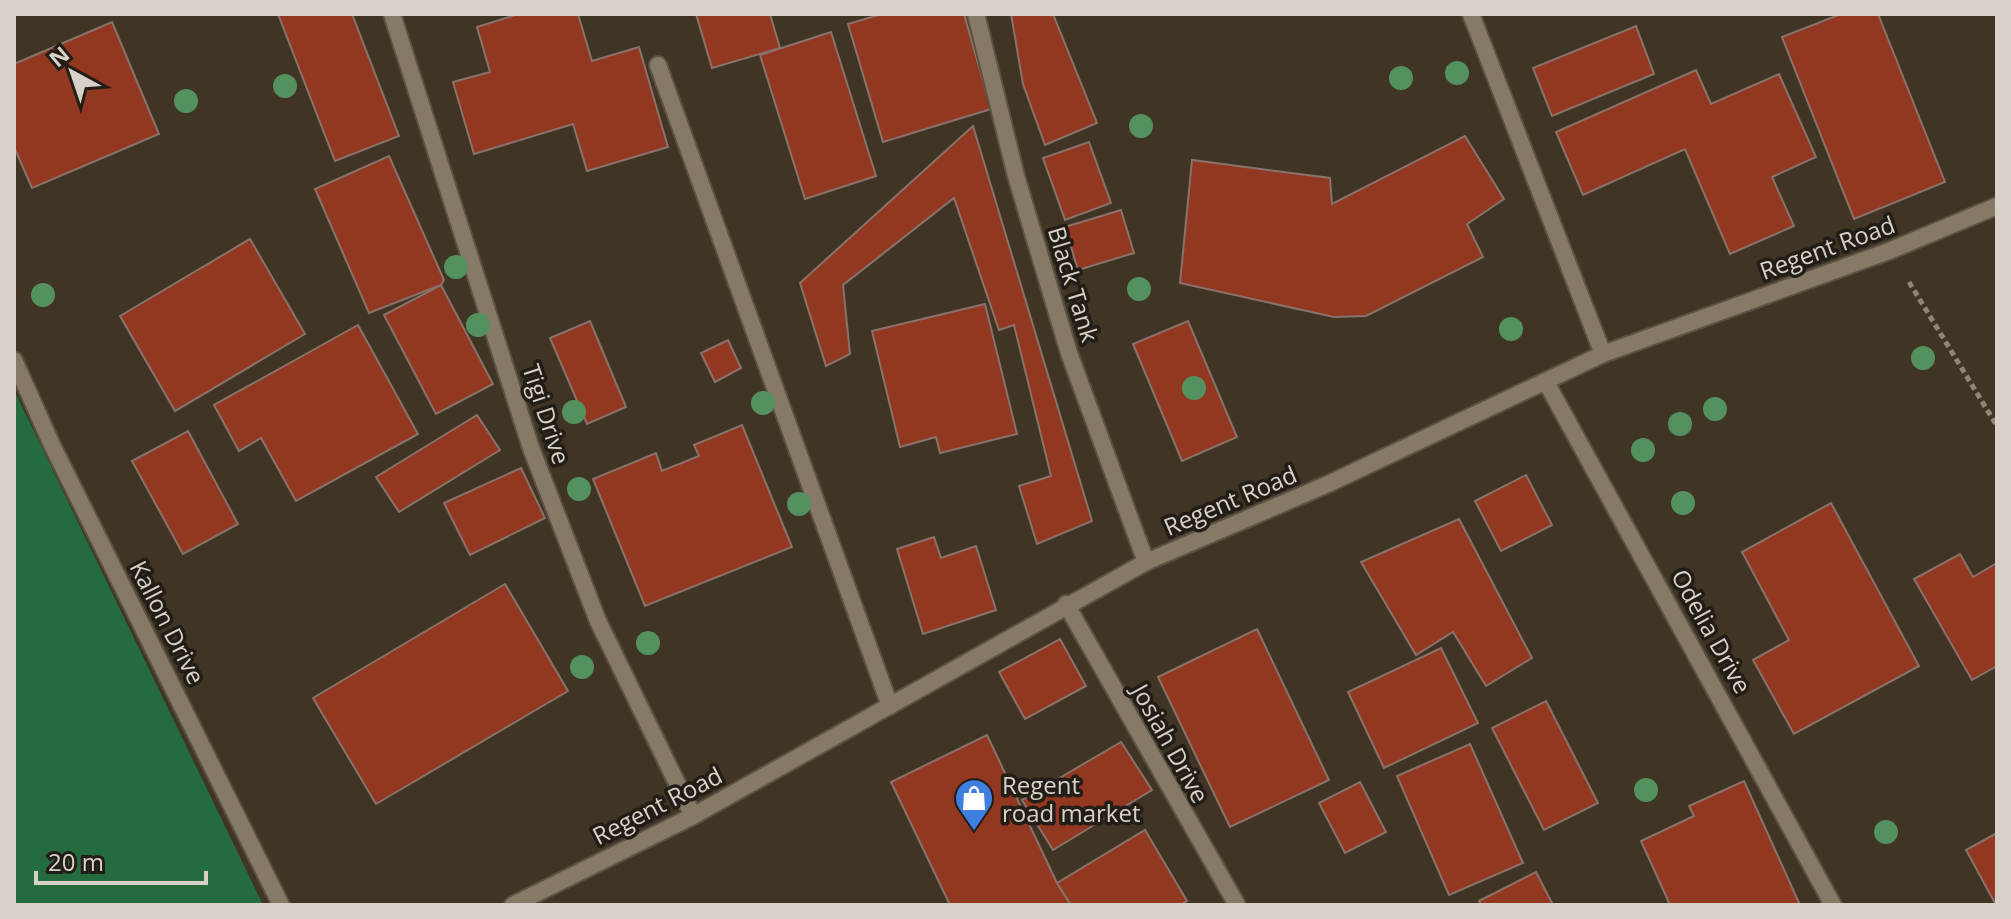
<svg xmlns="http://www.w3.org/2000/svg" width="2011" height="919" viewBox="0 0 2011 919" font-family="'Open Sans',sans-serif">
	<rect width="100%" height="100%" fill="#403524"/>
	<polygon fill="#256b40" points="14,390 263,905 14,905"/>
	<g fill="#923820" stroke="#89726c" stroke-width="2">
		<polygon points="278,14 352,14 399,136 335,161"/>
		<polygon points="519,14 578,14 592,61 639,47 668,147 587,171 573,124 474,154 453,82 490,72 477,27"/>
		<polygon points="696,14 770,14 780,48 712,68"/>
		<polygon points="882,14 964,14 991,109 883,142 848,24"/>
		<polygon points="1011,14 1053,14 1097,123 1045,145 1023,84"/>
		<polygon points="1841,14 1878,14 1945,182 1854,219 1782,37"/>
		<polygon points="112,22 159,134 32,188 14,147 14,64"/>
		<polygon points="1636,26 1654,74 1552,116 1533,68"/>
		<polygon points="831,32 876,176 805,199 760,55"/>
		<polygon points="1696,70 1711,104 1779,74 1816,157 1772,177 1794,226 1730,254 1685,149 1583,195 1556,132"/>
		<polygon points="973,126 1092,521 1037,544 1019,486 1051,476 1014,325 999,330 954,198 843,285 850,354 826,366 800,283"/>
		<polygon points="1465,136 1504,199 1467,224 1483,257 1366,316 1334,317 1180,283 1192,160 1330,178 1332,204"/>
		<polygon points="1089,142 1111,203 1065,220 1043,158"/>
		<polygon points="389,156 444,280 441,285 369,313 315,189"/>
		<polygon points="1121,210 1134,253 1078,270 1065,227"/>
		<polygon points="250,239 305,334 175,411 120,316"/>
		<polygon points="441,285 493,384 436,414 384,315"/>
		<polygon points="985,304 1017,434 940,453 936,437 900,447 872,331"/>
		<polygon points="590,321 626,407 587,424 550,338"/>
		<polygon points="1188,321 1237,437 1182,461 1133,344"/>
		<polygon points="358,325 418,434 296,501 261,438 239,451 214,405"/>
		<polygon points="728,340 741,368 715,382 701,353"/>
		<polygon points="477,415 500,450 399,512 376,477"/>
		<polygon points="742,425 792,547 645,606 593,479 656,453 662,471 699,456 694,445"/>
		<polygon points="188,431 238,524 183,554 132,461"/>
		<polygon points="521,468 545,518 470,555 444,503"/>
		<polygon points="1526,475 1552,525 1501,551 1475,501"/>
		<polygon points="1831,503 1919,666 1794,734 1753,660 1789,640 1742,552"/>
		<polygon points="1459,519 1532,658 1486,686 1453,632 1416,655 1361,562"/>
		<polygon points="934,537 941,558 976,546 996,610 923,634 897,549"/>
		<polygon points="1960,554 1973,577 1997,563 1997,666 1972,680 1914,579"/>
		<polygon points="505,584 568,691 376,804 313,698"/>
		<polygon points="1257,629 1329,780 1230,827 1158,677"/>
		<polygon points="1060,639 1086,686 1025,719 999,672"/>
		<polygon points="1441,648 1478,723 1384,768 1348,692"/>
		<polygon points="1546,701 1598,803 1544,830 1492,728"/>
		<polygon points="987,735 1057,883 1071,905 950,905 891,782"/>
		<polygon points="1121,742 1152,790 1053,850 1022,800"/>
		<polygon points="1470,744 1523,863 1449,895 1397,776"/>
		<polygon points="1744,781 1800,905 1670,905 1641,841 1694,816 1689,806"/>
		<polygon points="1360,782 1386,832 1345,853 1319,803"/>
		<polygon points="1145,830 1187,901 1180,905 1071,905 1057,883"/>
		<polygon points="1997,833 1997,905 1996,905 1966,850"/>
		<polygon points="1536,872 1553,905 1481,905 1479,901"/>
	</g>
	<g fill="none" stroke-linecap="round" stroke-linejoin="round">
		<defs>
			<g id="street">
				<polyline points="392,14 531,448 598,621 693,816"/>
				<polyline points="976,14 1016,176 1069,353 1146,562"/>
				<polyline points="1471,14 1603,354"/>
				<polyline points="658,65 890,706"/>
				<polyline points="14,360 52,445 281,905"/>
				<polyline points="1546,382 1833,905"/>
				<polyline points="1066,604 1237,905"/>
				<polyline points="513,905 693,816 1146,562 1328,484 1603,354 1889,251 1997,206"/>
			</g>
		</defs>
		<use href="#street" stroke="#5b5244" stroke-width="20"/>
		<polyline stroke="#8f8679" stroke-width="5" stroke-dasharray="6 4" stroke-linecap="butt" points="1909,282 1997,426"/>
		<use href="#street" stroke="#867a67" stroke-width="16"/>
	</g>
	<g fill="#53925f">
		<circle cx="1457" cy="73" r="12"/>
		<circle cx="1401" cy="78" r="12"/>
		<circle cx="285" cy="86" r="12"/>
		<circle cx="186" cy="101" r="12"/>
		<circle cx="1141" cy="126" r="12"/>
		<circle cx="456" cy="267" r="12"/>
		<circle cx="1139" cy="289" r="12"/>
		<circle cx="43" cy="295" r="12"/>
		<circle cx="478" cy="325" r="12"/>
		<circle cx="1511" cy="329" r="12"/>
		<circle cx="1923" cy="358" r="12"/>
		<circle cx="1194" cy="388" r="12"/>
		<circle cx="763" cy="403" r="12"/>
		<circle cx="1715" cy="409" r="12"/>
		<circle cx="574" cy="412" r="12"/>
		<circle cx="1680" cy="424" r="12"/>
		<circle cx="1643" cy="450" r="12"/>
		<circle cx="579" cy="489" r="12"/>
		<circle cx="1683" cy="503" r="12"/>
		<circle cx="799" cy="504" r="12"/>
		<circle cx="648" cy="643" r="12"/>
		<circle cx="582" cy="667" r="12"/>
		<circle cx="1646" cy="790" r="12"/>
		<circle cx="1886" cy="832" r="12"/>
	</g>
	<defs>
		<symbol id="shop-pin" viewBox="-11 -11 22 30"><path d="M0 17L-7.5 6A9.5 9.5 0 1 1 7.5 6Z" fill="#3f7fe0" stroke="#221d16"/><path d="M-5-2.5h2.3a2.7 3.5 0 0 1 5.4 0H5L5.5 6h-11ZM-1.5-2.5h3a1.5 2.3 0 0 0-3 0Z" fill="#fff"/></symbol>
	</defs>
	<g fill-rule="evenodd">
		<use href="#shop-pin" x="952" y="776" width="44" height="60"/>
	</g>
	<g text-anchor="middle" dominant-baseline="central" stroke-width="7" stroke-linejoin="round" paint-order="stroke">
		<g font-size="24" fill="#d8d1c7" stroke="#221d16">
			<text transform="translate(1827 247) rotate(-20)">Regent Road</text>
			<text transform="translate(1074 284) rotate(73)">Black Tank</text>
			<text transform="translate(547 414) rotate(72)">Tigi Drive</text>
			<text transform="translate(1230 500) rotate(-23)">Regent Road</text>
			<text transform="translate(168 622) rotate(63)">Kallon Drive</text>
			<text transform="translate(1712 631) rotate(61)">Odelia Drive</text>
			<text transform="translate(1171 743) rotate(61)">Josiah Drive</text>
			<text transform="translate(657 805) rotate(-27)">Regent Road</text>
		</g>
		<g font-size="24" fill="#d8d1c7" stroke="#221d16" text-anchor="start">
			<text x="1002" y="784">Regent<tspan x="1002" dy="28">road market</tspan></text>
		</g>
	</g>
	<rect width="2011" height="919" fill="none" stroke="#d8d1c7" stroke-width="32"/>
	<g transform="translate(72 72) rotate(320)" stroke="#221d16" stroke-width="6" paint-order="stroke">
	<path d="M0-6L14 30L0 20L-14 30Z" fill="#d8d1c7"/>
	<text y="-12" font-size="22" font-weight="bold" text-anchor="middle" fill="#d8d1c7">N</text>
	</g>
	<path d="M36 871v12h170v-12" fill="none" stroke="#d8d1c7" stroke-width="4"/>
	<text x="48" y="871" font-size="24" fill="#d8d1c7" stroke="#221d16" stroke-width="6" paint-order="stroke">20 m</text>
</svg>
